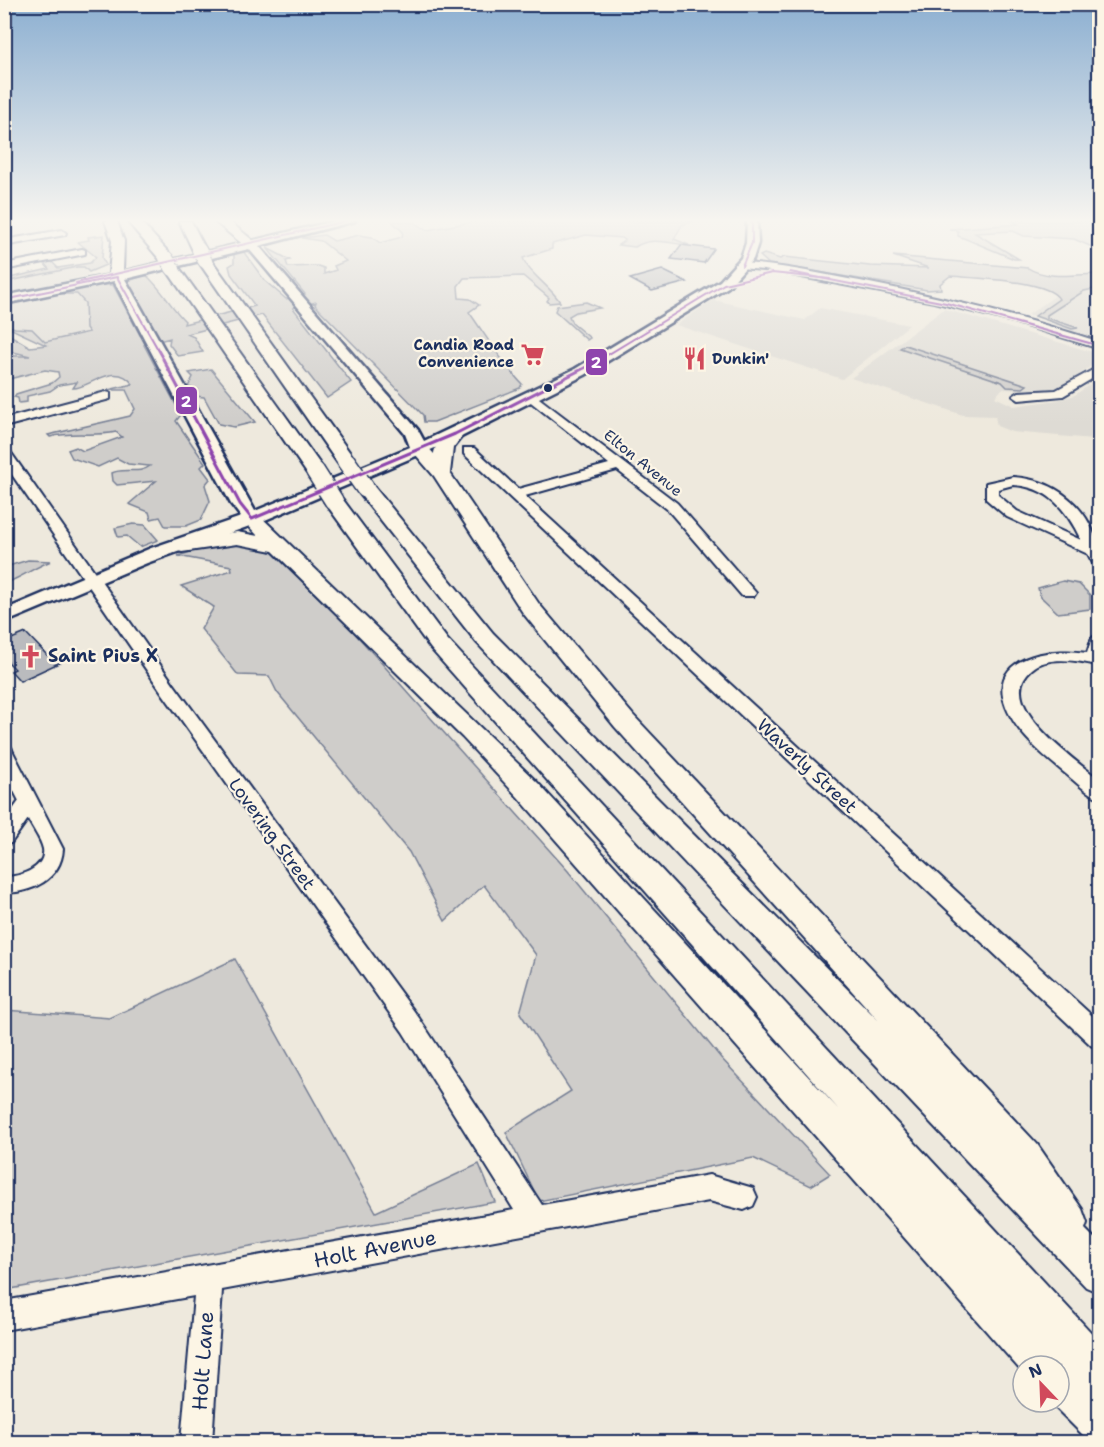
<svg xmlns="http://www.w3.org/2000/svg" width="1104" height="1447" viewBox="0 0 1104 1447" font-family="'Shantell Sans',sans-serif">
	<rect width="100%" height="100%" fill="#eee9dd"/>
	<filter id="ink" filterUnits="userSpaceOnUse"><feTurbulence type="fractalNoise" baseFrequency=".0167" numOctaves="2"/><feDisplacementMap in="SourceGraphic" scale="12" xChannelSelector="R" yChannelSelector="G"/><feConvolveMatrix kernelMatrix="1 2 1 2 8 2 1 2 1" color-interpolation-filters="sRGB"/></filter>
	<g filter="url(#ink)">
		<g fill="#dedbd4">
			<polygon points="77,267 84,267 89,272 86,276 5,295 4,282"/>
			<polygon points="1082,285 1099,289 1099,340 1028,315 1059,293"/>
			<polygon points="54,294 77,294 85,303 86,328 90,332 44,342 32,329 15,328 5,324 4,306"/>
			<polygon points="713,300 805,320 820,308 909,325 842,379 676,325"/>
			<polygon points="944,309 1099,354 1099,360 1062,387 1042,392 1002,389 995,397 1014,406 1058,400 1075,395 1099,378 1099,423 1090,423 1093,439 1012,432 997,426 995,416 963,415 851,378"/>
		</g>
		<g fill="#cfcdca" stroke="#757e94" stroke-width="1.5">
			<path d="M396 221 415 223 427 230 477 221H694L682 225 674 239 689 245C670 244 652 236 635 247L618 245 625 240 622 238 586 235 552 244V249L523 258C529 274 551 287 560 302L549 303 547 301 549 298 523 276 464 278 458 286 459 298 470 299 479 305 469 312C486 336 502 363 522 384L520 388 434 422H424L423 415 315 305 316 302 293 308 351 382 327 398 262 315 187 334 194 337 203 352 178 356 169 344 170 338 144 345 176 405 183 412 176 421 205 463 201 467 210 479 205 485 210 501 201 520 186 526H165L160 517 151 519 149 512 129 504 156 481 117 485 113 481 112 473C124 467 139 475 150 466L128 464 117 458 98 467 72 458 68 450 76 447 83 451 122 437 116 432C93 437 73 431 50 437L48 435 130 416 135 409 126 390H108L133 384C115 360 88 389 73 388L77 382 59 385 50 391 27 396V402L19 403 18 398 14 397 16 394 52 383 59 377 58 372 45 370 5 380V356H30L5 350V332L30 347 46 345 5 326 4 324 15 328 32 329 45 342 89 332 86 328 85 303 77 294H54L97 285H113L140 335 155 331 128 281 146 275C162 289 170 306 185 321L184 324 255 306 231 274 229 266 234 263V253L243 251 265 281 286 299 305 294 267 248 290 260 286 261 288 267 318 266 324 268V274L336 270 334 266 346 261 321 241 302 238 324 235 334 241 359 235 372 237 380 243 402 237 403 232 393 222Z"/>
			<polygon points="1012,221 1099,221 1099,250 1074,239 1024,236 1013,231 975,233 1019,259 1014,259 966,239 958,236 958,231 949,229 1019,224"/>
			<polygon points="104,235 102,258 106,265 89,272 84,267 77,267 5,282 5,279 49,269 44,263 51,261 58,268 90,263 96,257 78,242 89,240 88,237"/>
			<path d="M764 254 780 259 784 257 870 266 929 268 893 256 1028 268C1046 280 1079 274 1099 274V288L1084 291 1047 315V318L1078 328 1072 329 1035 316 1059 299C1049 280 973 278 950 276L940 284 941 289 927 290 769 264 760 256Z"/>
			<polygon points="586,302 600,308 576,312 569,316 572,323 590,338 587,340 555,311 557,306"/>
			<polygon points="905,345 1027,385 1023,388 1007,387 1002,382 900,348"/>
			<polygon points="211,369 255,422 234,427 219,424 204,397 194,396 197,390 188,387 193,377 189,373"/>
			<polygon points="133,524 145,525 158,540 140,547 127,536 118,537 115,528"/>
			<polygon points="237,543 262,547 273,553 351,629 568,871 721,1058 830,1174 811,1186 753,1158 539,1201 506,1132 571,1091 520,1013 536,955 484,885 445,921 409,852 277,692 269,676 238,675 201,629 214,607 181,586 232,570 231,566 178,556 207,547"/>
			<path d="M28 560 51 561C39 565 13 582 5 583V567Z"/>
			<polygon points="1063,581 1079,584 1090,595 1090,609 1058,613 1040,596 1038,588"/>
			<polygon points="235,959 376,1212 479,1164 495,1202 5,1290 5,1010 110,1018"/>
		</g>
		<g fill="#babbbe" stroke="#1b2f5e" stroke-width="1.5">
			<polygon points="681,245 714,249 704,263 671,259"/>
			<polygon points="662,270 687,282 652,291 630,279"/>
			<polygon points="26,633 47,655 52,653 61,662 20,681 11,671 15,669 4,658 4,642"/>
		</g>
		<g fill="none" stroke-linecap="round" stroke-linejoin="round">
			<defs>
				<g id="minor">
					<polygon points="62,230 66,233 65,235 4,246 4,240"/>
					<polygon points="82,249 85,250 85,254 4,270 4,264"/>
					<path d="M742 263C782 265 821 274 860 281 941 297 1021 316 1100 342V349L1013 322 934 302 764 270 739 268V264Z"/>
					<polygon points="1100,366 1100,374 1063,396 1019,400 1013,396 1019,392 1056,390"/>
					<polygon points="106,392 110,393 110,399 4,427 4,419"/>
					<polygon points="531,392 677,503 756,593 754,596 742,596 667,509 617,470 525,496 1100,1023 1100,1049 1092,1046 464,454 464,448 474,448 518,489 609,464 527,399 527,393"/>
					<polygon points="4,449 9,450 175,686 419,1018 542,1205 709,1175 753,1188 757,1197 753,1206 744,1210 709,1201 222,1290 212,1442 181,1442 194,1296 4,1330 4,1301 514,1210 403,1032 163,694 4,463"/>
					<path d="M1013 477C1064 480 1100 518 1100 568L1095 567 1088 554 1007 517 986 499V483ZM1013 485C1049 487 1066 509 1081 540L1017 511 998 495V489Z"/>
					<path d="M1100 633V666C1081 661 1048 655 1032 669 991 703 1075 760 1100 780V798C1087 794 1076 782 1066 774 1043 755 1009 728 1003 696 995 653 1059 648 1087 653L1092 638Z"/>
					<path d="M4 746 11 747 13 752 63 849C61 879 32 893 4 893V877C19 877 46 869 43 849 41 839 32 828 28 819L11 843 4 845V822L19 801 4 772Z"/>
				</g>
				<path id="major" d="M335 221H355L259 246 418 430 424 441 575 369 720 281 741 258 746 243 747 221H757L758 243 753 259 728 287 585 375 461 437 258 523 147 563 4 623V610L151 548 241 517 231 504 114 281 4 304V296L111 275 112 270 116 269 122 272ZM249 249 405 434 410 447 255 511 125 279Z"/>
				<g id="highway">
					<polygon points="105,221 117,221 124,241 123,273 116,277 109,273 112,241"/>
					<polygon points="127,221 140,221 171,255 171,261 161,261"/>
					<polygon points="179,221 191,221 206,250 204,253 194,253"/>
					<polygon points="214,221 229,221 256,243 255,246 245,246"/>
					<polygon points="205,257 210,258 353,457 355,461 353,465 339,465 198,261"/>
					<polygon points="173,265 178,266 322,467 324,471 322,475 308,475 166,269"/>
					<path d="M455 429 464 434 453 448 450 473 539 604 633 715 1037 1144 1082 1209 1087 1223 1085 1229 1100 1244V1293L1086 1287 477 643 355 488 365 482 372 484 493 633 878 1020 615 727 523 613 434 476 410 448 419 443 425 444 434 454C435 444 445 431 455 429Z"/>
					<polygon points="334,495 341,497 447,639 1100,1342 1100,1442 1085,1437 1050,1402 1059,1402 1059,1366 1023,1366 1023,1373 518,797 462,737 273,551 237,544 182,552 175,550 172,546 175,542 182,540 237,532 258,536 242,519 245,515 259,515 538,783 839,1110 431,649 324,501"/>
				</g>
			</defs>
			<use href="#minor" stroke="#1b2f5e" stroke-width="4"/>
			<use href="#major" stroke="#1b2f5e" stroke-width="5"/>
			<use href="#highway" stroke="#1b2f5e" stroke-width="4"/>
			<use href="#minor" fill="#fcf5e5" fill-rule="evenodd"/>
			<use href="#major" fill="#fcf5e5" fill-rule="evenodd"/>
			<use href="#highway" fill="#fcf5e5" fill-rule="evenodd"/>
			<defs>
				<g id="highway-bridge-far1">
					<polyline points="199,250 205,261"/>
					<polyline points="166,258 173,269"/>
				</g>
				<g id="highway-bridge">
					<polyline points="346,461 365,488"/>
					<polyline points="315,471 334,501"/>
				</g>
			</defs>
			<use href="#highway-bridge-far1" stroke="#1b2f5e" stroke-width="16" stroke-linecap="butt"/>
			<use href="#highway-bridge" stroke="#1b2f5e" stroke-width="21" stroke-linecap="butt"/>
			<use href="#highway-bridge-far1" stroke="#fcf5e5" stroke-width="14"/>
			<use href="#highway-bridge" stroke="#fcf5e5" stroke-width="18"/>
			<defs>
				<g id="bus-1-far1">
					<polyline points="742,266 752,243 752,221"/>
					<polyline points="790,272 946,303 1100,346"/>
					<polyline points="76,283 346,221"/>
					<polyline points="4,300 117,277 164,360"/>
					<polyline points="599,360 724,284 772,273 830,279"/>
				</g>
				<polyline id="bus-1" points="163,359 240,504 252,519 455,434 602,359"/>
			</defs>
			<use href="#bus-1-far1" stroke="#fcf5e5" stroke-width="4.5"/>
			<use href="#bus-1" stroke="#fcf5e5" stroke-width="6"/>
			<use href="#bus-1-far1" stroke="#8e44ad" stroke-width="2"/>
			<use href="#bus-1" stroke="#8e44ad" stroke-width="3"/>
		</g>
	</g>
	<linearGradient id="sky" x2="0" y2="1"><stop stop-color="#8cafd1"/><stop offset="0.52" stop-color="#f7f5f0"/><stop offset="1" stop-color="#f7f5f0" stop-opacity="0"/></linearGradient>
	<rect width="1104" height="424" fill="url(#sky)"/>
	<defs>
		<symbol id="supermarket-bare" viewBox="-9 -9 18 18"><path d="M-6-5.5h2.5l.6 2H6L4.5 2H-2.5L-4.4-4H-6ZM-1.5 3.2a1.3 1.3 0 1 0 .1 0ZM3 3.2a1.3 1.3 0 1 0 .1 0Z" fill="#d1495b" stroke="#fcf5e5" stroke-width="2.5" paint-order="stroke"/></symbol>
		<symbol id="restaurant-bare" viewBox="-9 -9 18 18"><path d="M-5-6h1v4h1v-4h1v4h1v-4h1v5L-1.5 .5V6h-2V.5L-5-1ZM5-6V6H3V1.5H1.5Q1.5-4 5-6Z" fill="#d1495b" stroke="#fcf5e5" stroke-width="2.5" paint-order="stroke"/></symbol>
		<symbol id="church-bare" viewBox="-9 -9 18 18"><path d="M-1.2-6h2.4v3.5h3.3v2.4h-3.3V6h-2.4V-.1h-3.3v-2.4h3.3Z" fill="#d1495b" stroke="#fcf5e5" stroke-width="2.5" paint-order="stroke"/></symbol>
	</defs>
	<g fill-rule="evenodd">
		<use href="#supermarket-bare" x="516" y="338" width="33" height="33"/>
		<use href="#restaurant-bare" x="678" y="342" width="33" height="33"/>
		<use href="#church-bare" x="14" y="640" width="33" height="33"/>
	</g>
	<circle fill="#1b2f5e" stroke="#fcf5e5" stroke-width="2" cx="548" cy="388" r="5"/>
	<g text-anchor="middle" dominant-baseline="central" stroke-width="4.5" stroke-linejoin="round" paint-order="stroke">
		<g font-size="15" font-weight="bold" fill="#1b2f5e" stroke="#fcf5e5" text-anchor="end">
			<text x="514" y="345">Candia Road<tspan x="514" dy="17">Convenience</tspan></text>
			<text x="712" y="359" text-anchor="start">Dunkin'</text>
		</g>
		<g font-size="15" fill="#1b2f5e" stroke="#fcf5e5">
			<text transform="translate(643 463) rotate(39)">Elton Avenue</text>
		</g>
		<g font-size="18" font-weight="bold" fill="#1b2f5e" stroke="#fcf5e5" text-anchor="start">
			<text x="48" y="656">Saint Pius X</text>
		</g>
		<g font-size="18" fill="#1b2f5e" stroke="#fcf5e5">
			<text transform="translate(807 766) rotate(43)">Waverly Street</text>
			<text transform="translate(272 834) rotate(54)">Lovering Street</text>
		</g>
		<g font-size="21" fill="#1b2f5e" stroke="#fcf5e5">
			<text transform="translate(375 1249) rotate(-11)">Holt Avenue</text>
			<text transform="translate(203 1361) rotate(-86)">Holt Lane</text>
		</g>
	</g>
	<g stroke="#fcf5e5" stroke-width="2">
		<rect x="585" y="348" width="23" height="28" rx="6" fill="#8e44ad"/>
		<rect x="175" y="386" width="23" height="29" rx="6" fill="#8e44ad"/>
	</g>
	<g font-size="16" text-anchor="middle" font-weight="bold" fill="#fff">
		<text x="596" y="368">2</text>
		<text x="186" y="407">2</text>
	</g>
	<rect width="1104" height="1447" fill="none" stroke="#fcf5e5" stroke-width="24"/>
	<rect x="12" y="12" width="1080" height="1423" fill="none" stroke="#1b2f5e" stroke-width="2" filter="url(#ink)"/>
	<g transform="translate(1041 1384) rotate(337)"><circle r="28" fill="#fcf5e5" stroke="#a2a6af" stroke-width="1.5"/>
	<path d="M0-4.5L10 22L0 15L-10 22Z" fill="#d1495b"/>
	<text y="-9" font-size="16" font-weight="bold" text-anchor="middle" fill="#1b2f5e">N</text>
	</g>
</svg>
